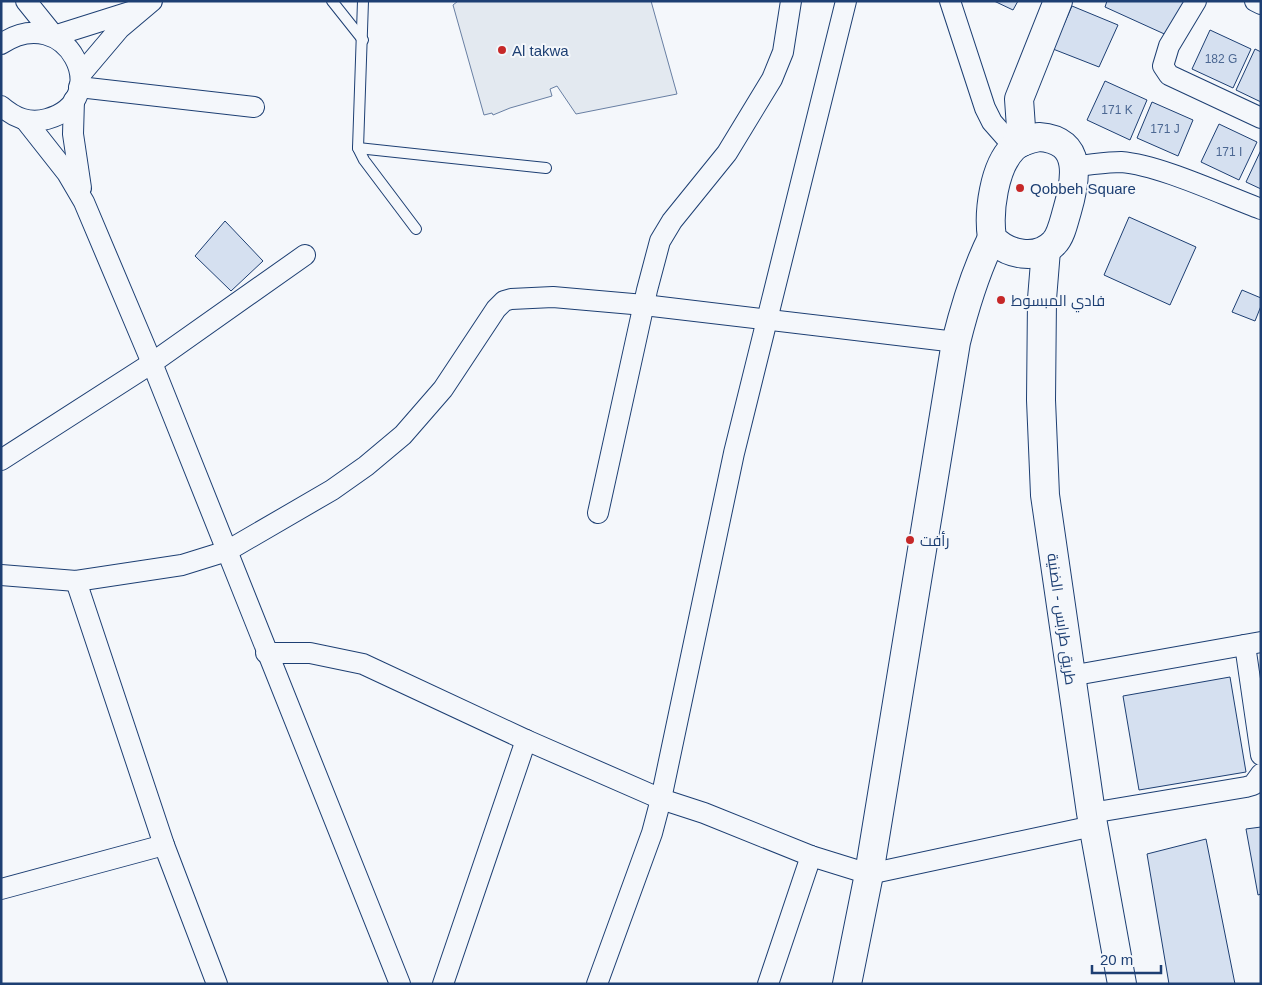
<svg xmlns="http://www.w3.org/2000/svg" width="1262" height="985" viewBox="0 0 1262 985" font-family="Helvetica,Cairo,sans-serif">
	<rect width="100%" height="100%" fill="#f4f7fb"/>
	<polygon fill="#e3e9f0" stroke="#687fa3" points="458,1 651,1 677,94 576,114 557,86 550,89 552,96 510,108 493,115 492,113 484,115 453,5"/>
	<g fill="#d5e0f0" stroke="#1d3f73">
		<polygon points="994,1 1018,1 1013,10"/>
		<polygon points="1107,1 1187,1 1171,37 1105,7"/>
		<polygon points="1072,6 1118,25 1099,67 1053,49"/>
		<polygon points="1210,30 1251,49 1233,88 1192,69"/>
		<polygon points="1255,49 1261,52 1261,102 1236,90"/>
		<polygon points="1105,81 1147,100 1130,140 1087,120"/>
		<polygon points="1152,102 1193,120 1178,156 1137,138"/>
		<polygon points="1219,124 1257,142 1239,180 1201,162"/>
		<polygon points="1261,150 1261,189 1246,182"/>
		<polygon points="1129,217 1196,247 1170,305 1104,275"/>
		<polygon points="225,221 263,261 231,291 195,256"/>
		<polygon points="1242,290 1261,298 1261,306 1255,321 1232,312"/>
		<polygon points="1230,677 1246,772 1139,790 1123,696"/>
		<polygon points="1261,827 1261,894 1258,895 1246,829"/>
		<polygon points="1206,839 1235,984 1169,984 1147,854"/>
	</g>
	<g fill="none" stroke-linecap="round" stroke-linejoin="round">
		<defs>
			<g id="service">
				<polyline points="332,1 363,40"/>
				<polyline points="363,1 358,148 364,160 416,229"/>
				<polyline points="358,148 546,168"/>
			</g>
			<g id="minor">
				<polyline points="26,1 51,32"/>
				<polyline points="950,1 985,108 992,122 1014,147"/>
				<polyline points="1196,1 1169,46 1163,66 1169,75 1261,118"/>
				<polyline points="1255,1 1261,4"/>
				<polyline points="57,35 133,11"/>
				<path d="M1 44C67 0 116 100 47 119 29 124 15 118 1 106"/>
				<polyline points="81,74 120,28 152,1"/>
				<polyline points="79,87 254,107"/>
				<polyline points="74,100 73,134 81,188"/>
				<polyline points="26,121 67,173 84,202 152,363 400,984"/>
				<path d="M1075 166C1090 165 1106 162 1121 162 1160 165 1223 195 1261 209"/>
				<polyline points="1,460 152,363 305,255"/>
				<polyline points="598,513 647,290 660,241 672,221 727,153 772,79 783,52 791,1"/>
				<polyline points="1,575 76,581 182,565 227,551 332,490 366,466 403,435 443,389 496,309 504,301 511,299 553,297 644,305 956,342"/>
				<polyline points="76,581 164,845 217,984"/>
				<polyline points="1245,645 1261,755"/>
				<polyline points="266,653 310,653 363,664 526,740 661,799 704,813 811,856 869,874 1093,826"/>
				<polyline points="1070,676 1261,642"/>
				<polyline points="1091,813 1246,787 1253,785 1261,774"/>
				<polyline points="1,889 164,845"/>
				<polyline points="443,984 526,740"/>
				<polyline points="597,984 652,833 661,799 734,453 846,1"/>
				<polyline points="768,984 811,856"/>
			</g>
			<g id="secondary">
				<path d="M1039 137C1084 140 1076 180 1067 211 1064 221 1061 236 1054 243 1037 261 1007 255 992 238 988 212 994 167 1013 148 1020 141 1030 139 1039 137Z"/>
				<polyline points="1022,142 1019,99 1058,1"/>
				<polyline points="1046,250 1042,299 1041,400 1045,495 1091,813 1122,984"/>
				<path d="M847 984 869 874 956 342C965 306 975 272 992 238"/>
			</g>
		</defs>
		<use href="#service" stroke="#1d3f73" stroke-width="12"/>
		<use href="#minor" stroke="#1d3f73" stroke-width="22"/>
		<use href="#secondary" stroke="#1d3f73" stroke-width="30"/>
		<use href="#service" stroke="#f4f7fb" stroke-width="10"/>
		<use href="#minor" stroke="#f4f7fb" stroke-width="20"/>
		<use href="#secondary" stroke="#f4f7fb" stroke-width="28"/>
	</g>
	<g fill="#c62828" stroke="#f4f7fb" stroke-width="2">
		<circle cx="502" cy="50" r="5"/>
		<circle cx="1020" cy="188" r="5"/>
		<circle cx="1001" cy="300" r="5"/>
		<circle cx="910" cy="540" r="5"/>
	</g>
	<g text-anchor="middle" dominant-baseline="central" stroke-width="4" stroke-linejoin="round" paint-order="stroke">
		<g font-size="12" fill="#4b6792">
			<text x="1221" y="59">182 G</text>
			<text x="1117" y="110">171 K</text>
			<text x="1165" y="129">171 J</text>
			<text x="1229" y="152">171 I</text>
		</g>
		<g font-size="15" fill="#1d3f73" stroke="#f4f7fb" text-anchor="start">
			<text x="512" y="50">Al takwa</text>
			<text x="1030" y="188">Qobbeh Square</text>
			<text x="1011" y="300">فادي المبسوط</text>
			<text x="920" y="540">رأفت</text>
		</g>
		<g font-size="15" fill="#1d3f73" stroke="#f4f7fb">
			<text transform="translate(1062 619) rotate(82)">طريق طرابس - الضنية</text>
		</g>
	</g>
	<rect width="1262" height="985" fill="none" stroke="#1d3f73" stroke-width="5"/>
	<path d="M1092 965v8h69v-8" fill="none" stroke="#1d3f73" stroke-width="2.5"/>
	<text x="1100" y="965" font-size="15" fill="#1d3f73" stroke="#f4f7fb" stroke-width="4" paint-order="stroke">20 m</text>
</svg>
